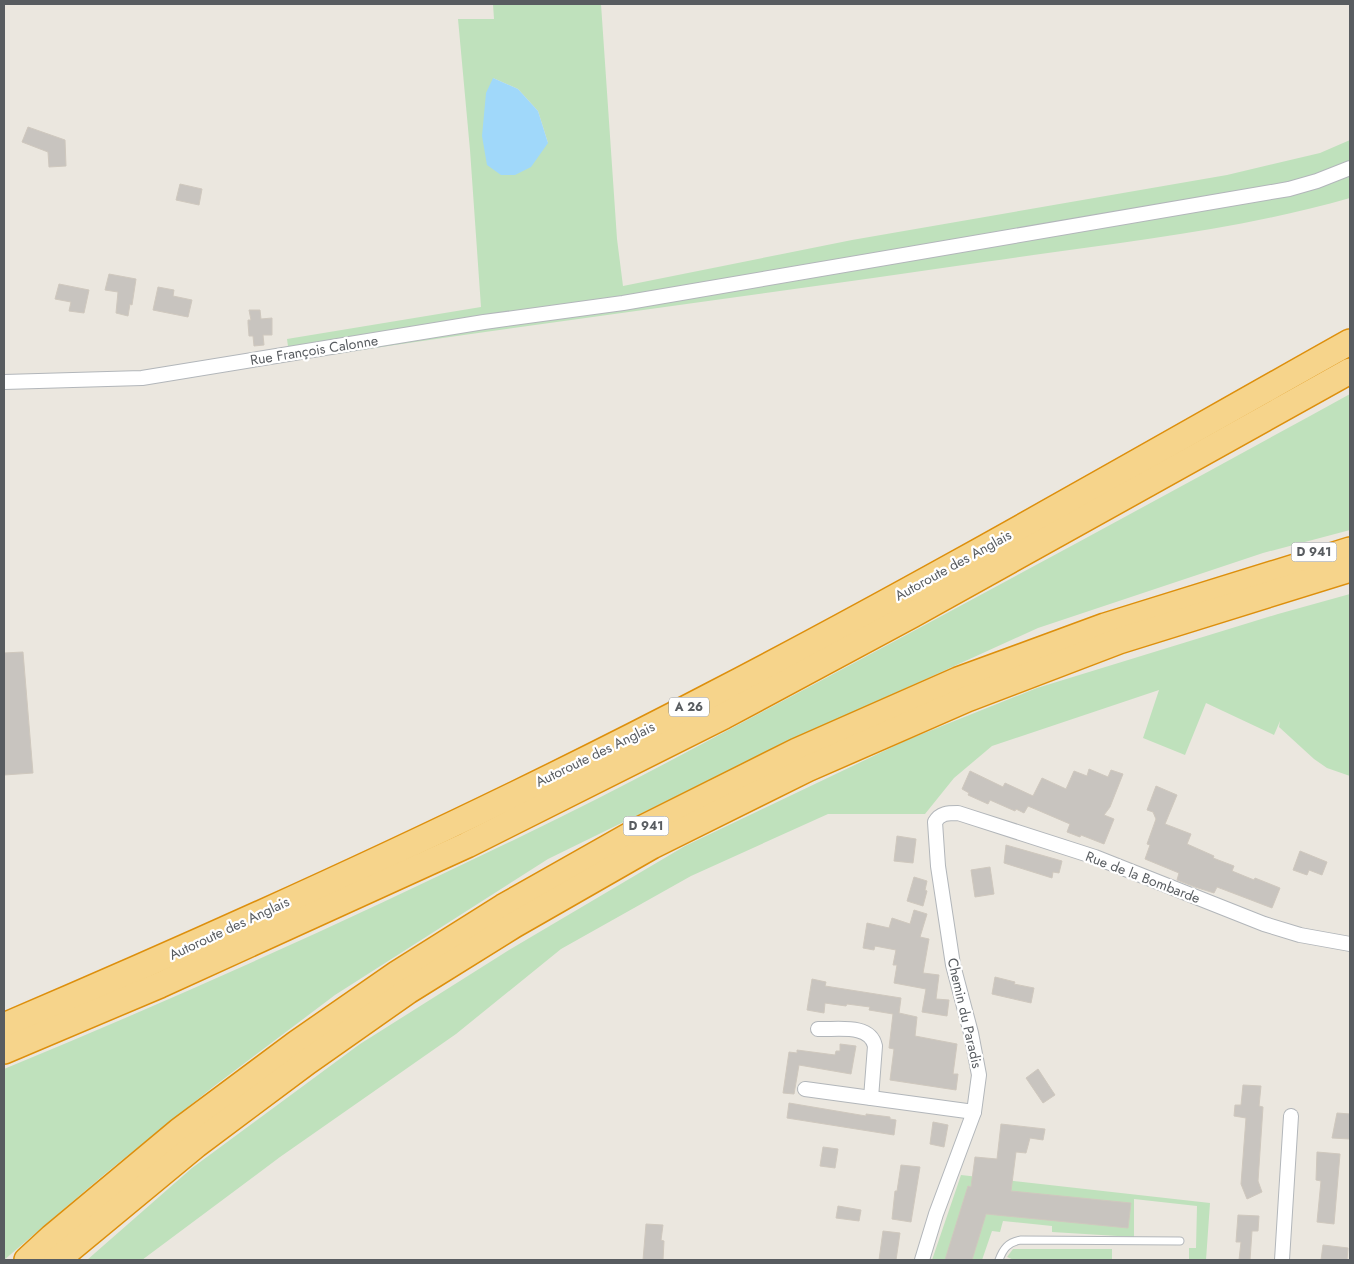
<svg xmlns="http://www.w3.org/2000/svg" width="1354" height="1264" viewBox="0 0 1354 1264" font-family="Jost,sans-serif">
	<rect width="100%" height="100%" fill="#ebe7df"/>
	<g fill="#bfe1bc" fill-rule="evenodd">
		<path d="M493 4H601L617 239 623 286 852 240 1227 175 1320 153 1350 140V198C1231 232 1106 244 984 262 753 296 521 325 290 361L287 339 481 307 470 150 458 19H494ZM493 78 518 89 538 111 548 143Z"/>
		<path d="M1350 394V530L1263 553 1038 628 783 744 548 859 335 995 213 1087 106 1173 4 1260V1069C179 997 351 919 522 836 624 787 724 732 824 679 1000 585 1175 490 1350 394Z"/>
		<polygon points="1350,594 1350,776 1327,768 1314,759 1279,727 1280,721 1274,735 1206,703 1185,755 1143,738 1159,690 992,746 954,778 925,814 828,814 691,876 561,949 456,1034 280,1157 142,1260 87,1260 192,1168 360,1044 509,950 685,846 907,740 1037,688 1278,614"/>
		<polygon points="961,1175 1210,1203 1206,1260 1189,1260 1189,1248 1196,1248 1197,1206 1134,1199 1134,1237 1052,1232 1052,1226 1003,1221 1000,1232 992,1231 982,1260 932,1260"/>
		<polygon points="1013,1249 1112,1249 1112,1260 1014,1260 1007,1257"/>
	</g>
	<polygon fill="#a0d8fa" points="493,78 518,89 538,111 548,143 531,167 515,175 501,175 487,165 482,136 486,93"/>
	<g fill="#c8c4bf" stroke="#cfc8be">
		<polygon points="28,127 65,140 66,166 49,167 48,152 22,142"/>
		<polygon points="180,184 202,189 199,205 176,200"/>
		<polygon points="109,274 136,279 132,305 130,304 128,316 116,313 118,292 105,290"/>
		<polygon points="59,284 89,290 84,313 69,311 71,302 55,299"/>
		<polygon points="158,287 174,290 173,296 192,300 188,317 153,310"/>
		<polygon points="249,310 260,310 261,319 272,318 272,335 263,335 264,345 254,346 253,336 249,336 248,323 248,320 251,320"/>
		<polygon points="23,652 33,773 4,775 4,653"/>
		<polygon points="1089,769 1108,777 1111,770 1123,774 1110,807 1104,815 1114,819 1104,844 1081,835 1080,837 1067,832 1070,824 1028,806 1024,813 1016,809 1015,811 990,800 988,804 968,795 969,793 962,789 970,771 1003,787 1005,783 1033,796 1042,778 1066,789 1074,771 1087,776"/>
		<polygon points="1156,786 1177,795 1165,824 1191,834 1187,844 1214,856 1213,858 1234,866 1232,871 1254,880 1255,878 1280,888 1272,908 1217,887 1214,893 1195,887 1177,880 1179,873 1145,859 1150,845 1147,844 1156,819 1153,812 1147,810"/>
		<polygon points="897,836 916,839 913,863 894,861"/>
		<polygon points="1006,845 1062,861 1059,873 1053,872 1052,878 1004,863"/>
		<polygon points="1300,851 1327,862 1322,875 1309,870 1307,875 1293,870"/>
		<polygon points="990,867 994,894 975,897 971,870"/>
		<polygon points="914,877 927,881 925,890 927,891 923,906 907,901"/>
		<polygon points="914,910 927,914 920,937 929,939 923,973 939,975 936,999 949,1000 947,1016 922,1012 926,989 894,983 897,965 893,965 896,950 875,946 874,950 863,948 867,923 889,928 892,918 910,924"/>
		<polygon points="995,977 1015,982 1014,984 1034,988 1031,1003 992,994"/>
		<polygon points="812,979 826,982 825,986 901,998 899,1013 917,1017 915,1036 957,1044 953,1074 958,1074 956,1090 890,1080 894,1049 889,1048 893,1014 869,1010 870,1007 847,1004 846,1006 825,1003 824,1013 807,1010"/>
		<polygon points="840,1044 856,1046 851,1074 799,1065 794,1094 783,1093 789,1052 797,1053 797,1050 835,1055 836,1051 840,1051"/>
		<polygon points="1038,1069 1055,1095 1043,1103 1026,1078"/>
		<polygon points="1243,1085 1261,1086 1259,1106 1263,1107 1258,1181 1262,1192 1247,1199 1241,1184 1246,1118 1234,1116 1235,1105 1241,1105"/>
		<polygon points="789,1103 866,1116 866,1114 890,1117 890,1119 896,1120 894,1135 787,1118"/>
		<polygon points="1337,1113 1350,1114 1350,1139 1332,1138"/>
		<polygon points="933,1122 948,1125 944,1147 930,1144"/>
		<polygon points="1001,1124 1045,1129 1043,1140 1030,1138 1026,1153 1016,1152 1011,1191 1131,1203 1128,1228 986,1214 972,1260 945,1260 968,1186 971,1187 975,1157 997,1159"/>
		<polygon points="823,1147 838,1149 835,1168 820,1166"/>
		<polygon points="1317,1152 1340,1154 1334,1224 1317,1222 1321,1181 1316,1180"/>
		<polygon points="901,1165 920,1167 911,1222 892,1219 895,1191 897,1191"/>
		<polygon points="838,1206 861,1210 859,1221 836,1218"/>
		<polygon points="1238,1215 1259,1216 1258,1231 1252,1231 1250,1260 1239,1260 1241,1242 1236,1242"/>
		<polygon points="646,1224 663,1225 661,1240 664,1241 663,1260 643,1260"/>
		<polygon points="883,1231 900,1233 896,1260 879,1260"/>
		<polygon points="1323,1245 1348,1248 1347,1260 1321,1260"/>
	</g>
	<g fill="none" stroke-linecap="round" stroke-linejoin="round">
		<defs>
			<path id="lane" d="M999 1260C1003 1249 1008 1242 1021 1240L1180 1241"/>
			<g id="street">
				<polyline points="4,382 142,378 484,322 623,303 1289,189 1317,181 1350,168"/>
				<path d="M818 1029C836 1030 870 1023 875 1046L871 1098"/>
				<polyline points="805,1089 974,1112"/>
				<path d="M922 1260 936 1214 974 1112 979 1075 971 1033 953 965 938 866 935 822C940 813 948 813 958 813L1095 857 1264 924 1300 935 1350 944"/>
				<polyline points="1282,1260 1291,1116"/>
			</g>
			<g id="highway">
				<path d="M4 1026C243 924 481 816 712 695 928 583 1138 461 1350 342"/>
				<polyline points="4,1051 160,985 467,845 724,716 912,615 1350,371"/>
				<polyline points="27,1260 52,1237 179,1131 297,1043 398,973 503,907 641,829 797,751 958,680 1105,626 1350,550"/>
				<polyline points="57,1260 196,1145 307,1062 408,991 514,925 652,846 807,769 967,699 1119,641 1350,569"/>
			</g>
		</defs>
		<use href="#lane" stroke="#b2b6ba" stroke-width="9"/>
		<use href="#street" stroke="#b2b6ba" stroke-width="16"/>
		<use href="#highway" stroke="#dd8f0c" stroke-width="28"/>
		<use href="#lane" stroke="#fff" stroke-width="7"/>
		<use href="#street" stroke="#fff" stroke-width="14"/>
		<use href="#highway" stroke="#f6d48b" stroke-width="25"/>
	</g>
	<g text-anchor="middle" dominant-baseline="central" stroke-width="4.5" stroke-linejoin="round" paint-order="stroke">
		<g fill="#fff" stroke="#8a8d90" stroke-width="1">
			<rect x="1291.5" y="542.5" width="45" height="19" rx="4"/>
			<rect x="669" y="697.5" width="40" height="19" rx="4"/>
			<rect x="623.5" y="816.5" width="45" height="19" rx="4"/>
		</g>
		<g font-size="12" font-weight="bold" fill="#585c60">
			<text x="1314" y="552">D 941</text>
			<text x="689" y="707">A 26</text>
			<text x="646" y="826">D 941</text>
		</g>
		<g font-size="14" fill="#585c60" stroke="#fff">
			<text transform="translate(314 350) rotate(-9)">Rue François Calonne</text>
			<text transform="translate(953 565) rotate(-29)">Autoroute des Anglais</text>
			<text transform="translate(595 754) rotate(-26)">Autoroute des Anglais</text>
			<text transform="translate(1143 877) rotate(21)">Rue de la Bombarde</text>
			<text transform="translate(229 928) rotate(-25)">Autoroute des Anglais</text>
			<text transform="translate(965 1013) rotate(77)">Chemin du Paradis</text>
		</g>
	</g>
	<rect width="1354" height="1264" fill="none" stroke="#585c60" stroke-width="10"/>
</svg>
